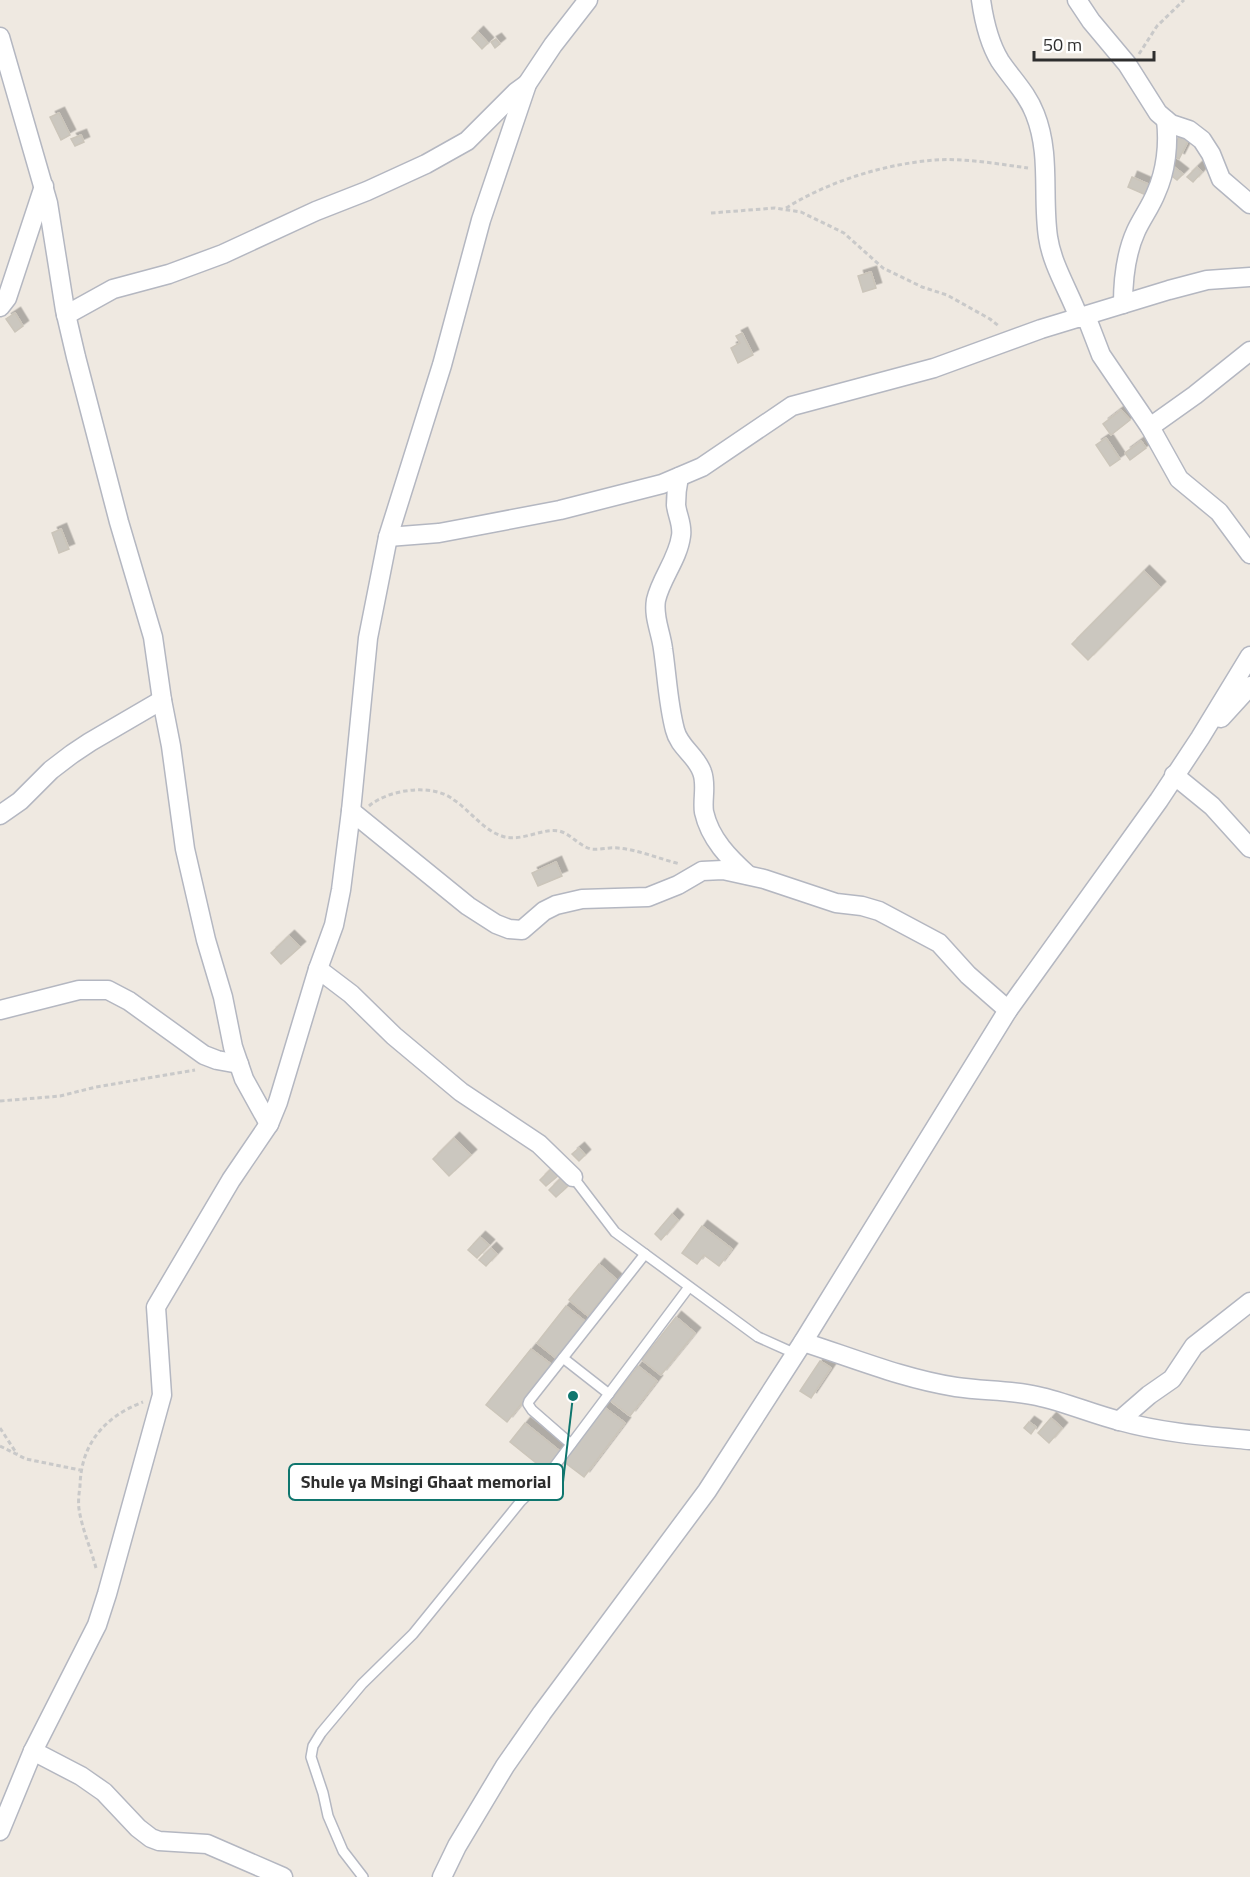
<svg xmlns="http://www.w3.org/2000/svg" width="1250" height="1877" viewBox="0 0 1250 1877" font-family="'Titillium Web',sans-serif">
	<defs>
		<filter id="shadow"><feDropShadow dx="5.5" dy="-5.5" stdDeviation="0" flood-color="#0004"/></filter>
	</defs>
	<rect width="100%" height="100%" fill="#efe9e1"/>
	<g fill="#cbc7bf" stroke="#cbc5ba" stroke-width="1.5" filter="url(#shadow)">
		<polygon points="478,32 488,43 482,49 472,38"/>
		<polygon points="496,39 500,44 495,48 491,42"/>
		<polygon points="59,113 70,135 61,140 50,117"/>
		<polygon points="81,135 84,142 75,146 71,139"/>
		<polygon points="1180,135 1189,139 1179,159 1170,154"/>
		<polygon points="1169,163 1183,174 1177,180 1164,170"/>
		<polygon points="1197,167 1202,172 1193,182 1187,177"/>
		<polygon points="1132,177 1150,185 1146,195 1128,187"/>
		<polygon points="871,272 876,288 863,292 858,276"/>
		<polygon points="15,313 23,326 15,332 6,319"/>
		<polygon points="742,333 753,355 738,363 731,348 740,343 736,336"/>
		<polygon points="1121,410 1130,420 1111,435 1103,424"/>
		<polygon points="1106,438 1120,459 1110,466 1096,445"/>
		<polygon points="1141,441 1146,448 1130,460 1125,453"/>
		<polygon points="61,529 69,549 59,553 52,533"/>
		<polygon points="1144,571 1160,587 1088,660 1072,644"/>
		<polygon points="556,862 562,876 538,886 532,873"/>
		<polygon points="289,936 300,947 281,964 271,953"/>
		<polygon points="454,1138 471,1155 449,1176 433,1159"/>
		<polygon points="579,1148 585,1155 579,1161 572,1154"/>
		<polygon points="553,1167 560,1174 546,1186 540,1180"/>
		<polygon points="562,1177 570,1184 556,1197 549,1190"/>
		<polygon points="672,1214 678,1220 661,1240 655,1234"/>
		<polygon points="702,1226 732,1249 719,1266 704,1255 697,1264 682,1253"/>
		<polygon points="480,1237 489,1245 477,1258 468,1250"/>
		<polygon points="491,1248 497,1254 486,1266 479,1260"/>
		<polygon points="599,1264 617,1280 588,1316 569,1300"/>
		<polygon points="566,1306 586,1322 557,1359 537,1343"/>
		<polygon points="676,1317 695,1333 661,1375 642,1360"/>
		<polygon points="531,1349 552,1365 507,1422 486,1405"/>
		<polygon points="820,1361 831,1368 811,1398 800,1391"/>
		<polygon points="638,1366 657,1381 630,1416 611,1401"/>
		<polygon points="604,1407 625,1423 584,1477 563,1461"/>
		<polygon points="1051,1418 1062,1428 1049,1443 1038,1433"/>
		<polygon points="1029,1422 1036,1427 1031,1434 1024,1428"/>
		<polygon points="525,1423 561,1452 546,1471 510,1442"/>
	</g>
	<g fill="none" stroke-linecap="round" stroke-linejoin="round">
		<defs>
			<g id="lane">
				<polyline points="573,1177 615,1232 758,1337 796,1354"/>
				<polyline points="563,1358 609,1394"/>
				<polyline points="571,1444 532,1410 528,1404 529,1401 645,1254"/>
				<polyline points="363,1877 343,1851 328,1816 323,1793 311,1757 313,1746 321,1733 362,1684 413,1634 521,1501 548,1475 689,1287"/>
			</g>
			<g id="street">
				<path d="M981 0C984 21 989 43 1000 61 1012 79 1027 93 1035 114 1051 154 1042 196 1048 237 1052 265 1069 291 1079 318"/>
				<polyline points="1077,0 1091,21 1127,64 1158,113 1171,124 1189,130 1202,140 1211,154 1221,179 1250,204"/>
				<polyline points="0,37 48,203 65,310 76,357 119,522 153,637 162,700 171,746 185,849 206,940 223,997 233,1047 244,1079 269,1124"/>
				<path d="M1123 304C1123 280 1126 253 1136 231 1142 218 1151 206 1156 193 1166 171 1169 144 1166 120"/>
				<polyline points="0,307 7,298 44,186"/>
				<polyline points="66,315 113,289 169,274 223,254 316,211 367,191 426,164 467,141 516,92 527,84"/>
				<polyline points="1086,316 1101,355 1150,427 1179,479 1219,512 1250,554"/>
				<polyline points="1150,427 1195,395 1250,351"/>
				<path d="M679 477C677 486 676 495 676 505 677 515 683 525 681 536 678 559 661 578 656 600 653 617 661 632 663 649 667 676 668 704 675 730 679 747 696 755 702 772 707 785 702 799 704 812 710 839 729 858 748 875"/>
				<polyline points="388,537 439,533 471,527 560,510 662,484 702,467 792,406 934,368 1041,329 1169,290 1207,280 1250,277"/>
				<polyline points="1221,718 1250,686"/>
				<polyline points="1174,775 1212,806 1250,848"/>
				<polyline points="351,811 468,906 496,924 509,929 522,930 544,911 556,905 582,899 648,897 678,885 702,871 723,870 764,879 836,903 862,906 879,911 939,943 968,975 1008,1010"/>
				<polyline points="0,815 20,801 51,770 72,754 90,742 162,700"/>
				<polyline points="318,969 351,994 394,1036 461,1092 539,1144 573,1177"/>
				<polyline points="0,1010 79,990 108,990 129,1001 204,1055 217,1060 239,1064"/>
				<path d="M803 1342C853 1358 904 1379 956 1387 983 1391 1010 1390 1037 1396 1065 1402 1092 1414 1120 1421 1163 1433 1206 1436 1250 1440"/>
				<polyline points="1119,1421 1149,1395 1172,1379 1194,1346 1250,1302"/>
				<polyline points="33,1751 81,1776 104,1792 138,1828 151,1838 159,1841 207,1844 283,1877"/>
				<polyline points="0,1831 33,1751 97,1625 107,1594 162,1395 156,1307 231,1180 269,1124 278,1102 318,969 334,925 341,890 351,811 368,638 388,537 442,365 481,220 527,84 553,45 588,0"/>
				<polyline points="442,1877 457,1846 505,1766 542,1713 707,1491 803,1342 1008,1010 1159,800 1200,738 1250,656"/>
			</g>
		</defs>
		<use href="#lane" stroke="#b4b7c1" stroke-width="12"/>
		<use href="#street" stroke="#b4b7c1" stroke-width="21"/>
		<g stroke="#c9c9c9" stroke-width="3" stroke-dasharray="4.5 3" stroke-linecap="butt">
			<polyline points="1139,54 1157,26 1184,0"/>
			<path d="M786 208C829 181 885 164 935 160 966 158 998 164 1028 168"/>
			<polyline points="711,213 775,208 801,212 844,233 883,268 922,287 947,295 990,319 1000,327"/>
			<path d="M369 806C389 789 433 783 454 800 472 812 483 831 505 837 524 841 542 828 559 831 571 834 579 846 591 849 600 850 609 847 618 848 639 850 660 859 680 864"/>
			<polyline points="0,1101 60,1096 96,1087 195,1070"/>
			<polyline points="0,1428 17,1454"/>
			<polyline points="0,1446 26,1459 80,1470"/>
			<path d="M96 1568C91 1549 82 1529 79 1509 78 1502 79 1493 80 1486 81 1444 104 1417 143 1402"/>
		</g>
		<use href="#lane" stroke="#fff" stroke-width="9"/>
		<use href="#street" stroke="#fff" stroke-width="18"/>
	</g>
	<path fill="none" stroke="#0f766e" stroke-width="2" d="M573 1396L563 1482"/>
	<circle fill="#0f766e" stroke="#fff" stroke-width="2" cx="573" cy="1396" r="6"/>
	<rect fill="#fff" stroke="#0f766e" stroke-width="2" x="289" y="1464" width="274" height="36" rx="6"/>
	<g font-size="18" text-anchor="middle" font-weight="bold" fill="#2e2e2e">
		<text x="426" y="1488">Shule ya Msingi Ghaat memorial</text>
	</g>
	<path d="M1034 51v9h120v-9" fill="none" stroke="#2e2e2e" stroke-width="3"/>
	<text x="1043" y="51" font-size="18" fill="#2e2e2e" stroke="#ffffff" stroke-width="4.5" paint-order="stroke">50 m</text>
</svg>
